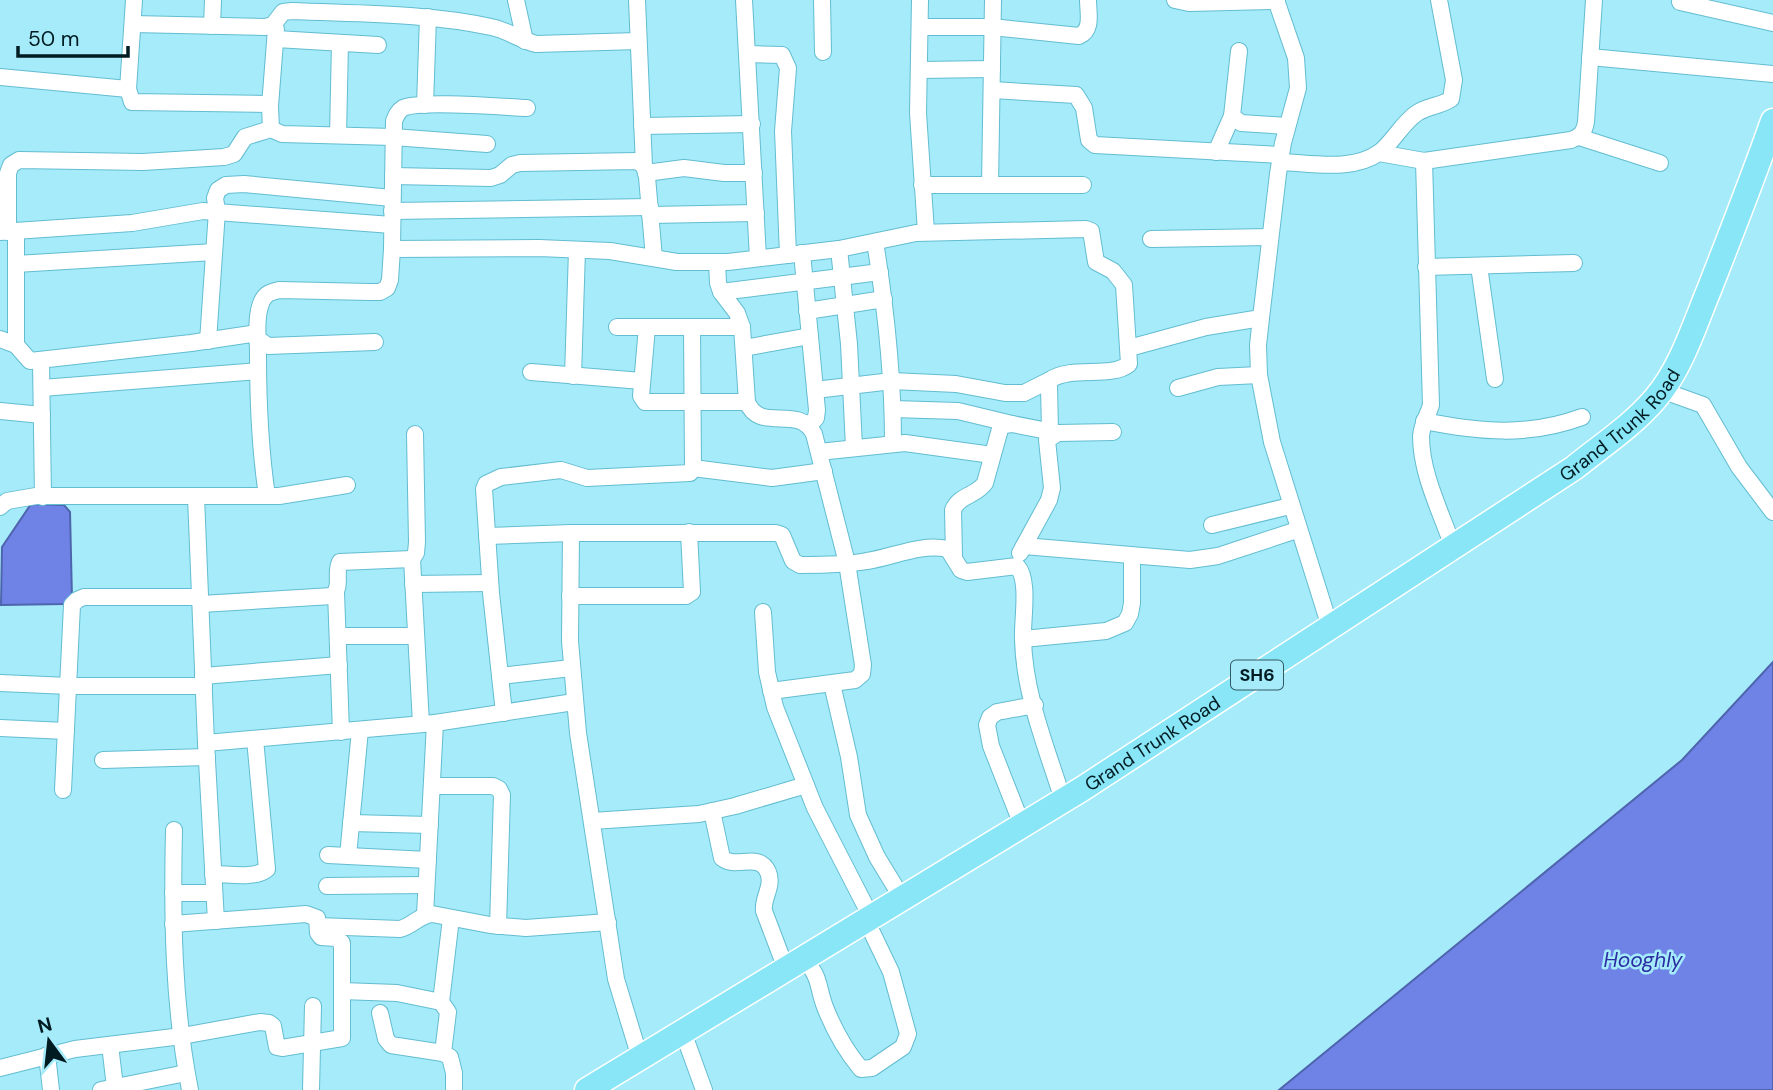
<svg xmlns="http://www.w3.org/2000/svg" width="1773" height="1090" viewBox="0 0 1773 1090" font-family="'DM Sans',sans-serif">
	<rect width="100%" height="100%" fill="#a5ebfa"/>
	<g fill="#6f83e7" stroke="#4e64ac" stroke-width="2">
		<polygon points="31,504 64,505 70,512 72,599 64,604 1,605 2,547"/>
		<polygon points="1773,662 1773,1090 1279,1090 1682,760"/>
	</g>
	<g fill="none" stroke-linecap="round" stroke-linejoin="round">
		<defs>
			<g id="minor">
				<polyline points="134,0 128,89 132,102 266,104 270,106 271,129 282,134 393,137 487,144"/>
				<polyline points="516,0 525,41"/>
				<polyline points="637,0 644,166"/>
				<polyline points="744,0 758,258"/>
				<polyline points="822,0 823,52"/>
				<polyline points="920,0 918,113 926,232"/>
				<polyline points="1175,0 1189,3 1277,1"/>
				<polyline points="1276,0 1296,58 1298,88 1283,143 1278,174 1261,318 1258,345 1259,375 1272,442 1330,627"/>
				<polyline points="1680,2 1773,23"/>
				<path d="M133 24 265 27 273 25 283 12 292 11C358 14 426 13 491 27 507 30 520 40 536 44L638 41"/>
				<polyline points="212,26 213,0"/>
				<path d="M920 27H992L1079 36C1093 30 1088 13 1088 0"/>
				<polyline points="276,39 378,45"/>
				<polyline points="1239,51 1232,116 1241,123 1287,126"/>
				<polyline points="748,54 782,55 788,68 783,131 788,255"/>
				<polyline points="1590,57 1773,74"/>
				<polyline points="919,70 992,69"/>
				<polyline points="0,77 128,89"/>
				<polyline points="992,90 1076,95 1084,108 1089,140 1095,145 1281,155"/>
				<polyline points="425,105 428,17"/>
				<polyline points="270,106 276,29"/>
				<polyline points="642,126 752,124"/>
				<polyline points="338,135 340,43"/>
				<polyline points="1579,137 1660,163"/>
				<polyline points="1216,152 1232,116"/>
				<path d="M1379 153 1424 161 1571 140C1581 136 1584 133 1586 122L1594 0"/>
				<path d="M1424 161 1431 405C1428 415 1422 424 1421 436 1421 474 1441 512 1453 547"/>
				<path d="M1280 162C1311 163 1353 172 1380 152 1394 141 1402 123 1417 113 1427 106 1441 106 1451 99L1454 80 1439 0"/>
				<polyline points="646,173 684,168 724,173 754,173"/>
				<polyline points="393,176 491,178 500,175 512,165 520,163 637,161 644,166 647,177 654,258"/>
				<polyline points="922,185 1083,185"/>
				<polyline points="990,185 993,0"/>
				<polyline points="392,211 650,207"/>
				<polyline points="650,215 756,213"/>
				<polyline points="0,232 132,223 203,211 392,225"/>
				<polyline points="8,232 8,173 11,165 19,160 143,162 224,157 234,154 245,137 271,129"/>
				<polyline points="1151,239 1270,237"/>
				<path d="M875 242C886 309 893 375 893 443"/>
				<path d="M392 249 539 248 610 251 677 262H728L839 249 916 233 1086 229 1091 231 1096 262 1113 271 1124 285 1129 364C1111 379 1072 365 1050 380L1049 386 1050 431"/>
				<polyline points="839,249 849,344 854,447"/>
				<polyline points="802,253 817,410 816,418 809,425"/>
				<path d="M717 262 718 283 721 292 737 313 742 327 747 402C760 434 798 403 814 434L847 563 863 665 862 674 855 680 771 691"/>
				<polyline points="16,264 214,252"/>
				<polyline points="1479,266 1495,379"/>
				<polyline points="1426,267 1574,263"/>
				<polyline points="721,292 880,272"/>
				<polyline points="807,311 884,299"/>
				<polyline points="617,327 742,327"/>
				<polyline points="647,327 641,396 645,402 747,402"/>
				<polyline points="0,339 16,345 30,361 191,343 251,334 268,346 375,342"/>
				<polyline points="208,341 217,211 215,198 218,190 226,185 244,184 392,198"/>
				<polyline points="16,345 16,232"/>
				<polyline points="744,348 810,336"/>
				<polyline points="1129,348 1206,327 1261,318"/>
				<polyline points="41,361 43,497"/>
				<polyline points="531,372 642,381"/>
				<polyline points="573,376 577,250"/>
				<polyline points="42,388 258,371"/>
				<polyline points="1178,388 1218,377 1259,375"/>
				<polyline points="815,390 892,381 956,384 1005,393 1024,393 1050,380"/>
				<polyline points="1661,390 1703,405 1739,467 1773,512"/>
				<polyline points="893,409 958,411 1012,424"/>
				<polyline points="0,411 42,415"/>
				<path d="M1424 421C1479 432 1528 437 1582 417"/>
				<polyline points="819,452 905,443 992,455"/>
				<polyline points="693,468 772,478 824,471"/>
				<path d="M267 496C260 449 258 403 258 355 258 339 255 316 262 301 266 293 271 292 279 290L370 292H380L387 288 390 280 392 249 394 121C396 116 398 111 403 108 420 100 503 107 527 108"/>
				<polyline points="196,497 206,743 216,921"/>
				<polyline points="0,507 7,501 36,496 279,496 347,485"/>
				<polyline points="1212,525 1290,506"/>
				<polyline points="571,533 570,641 578,733 616,979 640,1058"/>
				<path d="M487 536 571 533H776L782 535 793 561 800 565C822 565 846 565 867 561 894 557 920 543 948 549L961 570 967 572 1017 566C1030 580 1022 620 1023 639 1024 694 1047 749 1063 800"/>
				<polyline points="1024,546 1190,560 1218,556 1297,530"/>
				<polyline points="1020,553 1049,500 1052,488 1047,440 1058,433 1113,432"/>
				<path d="M954 556 953 510C959 495 976 496 985 483L1000 429 1004 425 1012 424 1058 433"/>
				<polyline points="412,559 421,724"/>
				<polyline points="413,584 490,583"/>
				<polyline points="336,592 341,732"/>
				<polyline points="570,596 686,596 692,592 689,532"/>
				<path d="M201 604 332 596C343 586 334 574 340 562L412 559 416 553 417 542 415 434"/>
				<polyline points="763,612 767,672 775,707 815,808 871,917"/>
				<polyline points="338,636 416,636"/>
				<polyline points="1023,639 1106,631 1125,623 1130,614 1132,603 1132,557"/>
				<polyline points="203,676 339,665"/>
				<polyline points="500,676 571,668"/>
				<polyline points="0,683 69,686 204,686"/>
				<polyline points="832,684 849,757 858,815 877,857 902,898"/>
				<polyline points="504,713 491,593 484,489 486,484 501,477 561,470 587,478 690,473 693,468 692,327"/>
				<polyline points="0,728 66,731"/>
				<polyline points="206,743 435,723 574,702"/>
				<polyline points="103,760 207,757"/>
				<polyline points="432,786 493,786 499,789 502,795 498,926"/>
				<polyline points="63,790 72,605 77,600 84,597 200,597"/>
				<path d="M712 811 722 858C736 870 759 851 768 872 774 886 762 898 764 911L786 969"/>
				<polyline points="592,821 699,814 735,806 806,785"/>
				<polyline points="351,823 430,825"/>
				<polyline points="1022,825 991,746 987,725 990,717 997,712 1035,705"/>
				<path d="M174 830C172 917 173 1004 190 1090"/>
				<polyline points="328,855 428,860"/>
				<polyline points="348,856 360,730"/>
				<path d="M213 874C229 874 255 879 267 869L255 739"/>
				<polyline points="327,886 426,885"/>
				<polyline points="173,893 214,893"/>
				<polyline points="425,915 435,723"/>
				<path d="M318 926 400 929C413 926 419 915 432 914L490 925 526 928 608 922"/>
				<path d="M803 959C821 976 817 986 825 1007 834 1030 845 1050 861 1069L872 1068 903 1047 908 1034 891 972 866 920"/>
				<polyline points="342,991 397,993 441,1002 448,1012 443,1053"/>
				<polyline points="441,1002 451,918"/>
				<polyline points="380,1013 386,1039 391,1045 443,1053 450,1057 454,1073 454,1090"/>
				<polyline points="683,1032 704,1090"/>
				<polyline points="110,1045 115,1087"/>
				<polyline points="47,1055 51,1090"/>
				<polyline points="0,1068 75,1049 182,1036 260,1022 269,1023 273,1026 277,1047 282,1048 342,1038 342,943 336,938 321,937 318,933 317,918 306,914 173,924"/>
				<polyline points="101,1090 186,1073"/>
				<polyline points="311,1090 313,1006"/>
			</g>
			<g id="primary">
				<path id="s1" d="M587 1090 1082 789 1574 468C1601 446 1632 426 1655 399 1681 369 1694 326 1709 290 1731 234 1753 178 1773 121"/>
			</g>
		</defs>
		<use href="#minor" stroke="#63bdd0" stroke-width="18"/>
		<use href="#primary" stroke="#fff" stroke-width="27"/>
		<use href="#minor" stroke="#fff" stroke-width="16"/>
		<use href="#primary" stroke="#89e6f6" stroke-width="24"/>
	</g>
	<g text-anchor="middle" dominant-baseline="central" stroke-width="5" stroke-linejoin="round" paint-order="stroke">
		<rect fill="#a5ebfa" stroke="#325a63" stroke-width="2" x="1231" y="660.5" width="52" height="29" rx="5"/>
		<g font-size="18" font-weight="bold" fill="#001c22">
			<text x="1257" y="675">SH6</text>
		</g>
		<g font-size="19" fill="#001c22" stroke="#a5ebfa">
			<text stroke="none"><textPath href="#s1" startOffset="1230">Grand Trunk Road</textPath></text>
			<text stroke="none"><textPath href="#s1" startOffset="663">Grand Trunk Road</textPath></text>
		</g>
		<g font-size="21" font-style="italic" fill="#2b2ea2" stroke="#a5ebfa">
			<text x="1643" y="960">Hooghly</text>
		</g>
	</g>
	<g transform="translate(49 1041) rotate(345)" stroke="#a5ebfa" stroke-width="5" paint-order="stroke">
	<path d="M0-5L12 26L0 18L-12 26Z" fill="#001c22"/>
	<text y="-10" font-size="19" font-weight="bold" text-anchor="middle" fill="#001c22">N</text>
	</g>
	<path d="M18 46v10h110v-10" fill="none" stroke="#001c22" stroke-width="3.5"/>
	<text x="28" y="46" font-size="21" fill="#001c22" stroke="#a5ebfa" stroke-width="5" paint-order="stroke">50 m</text>
</svg>
